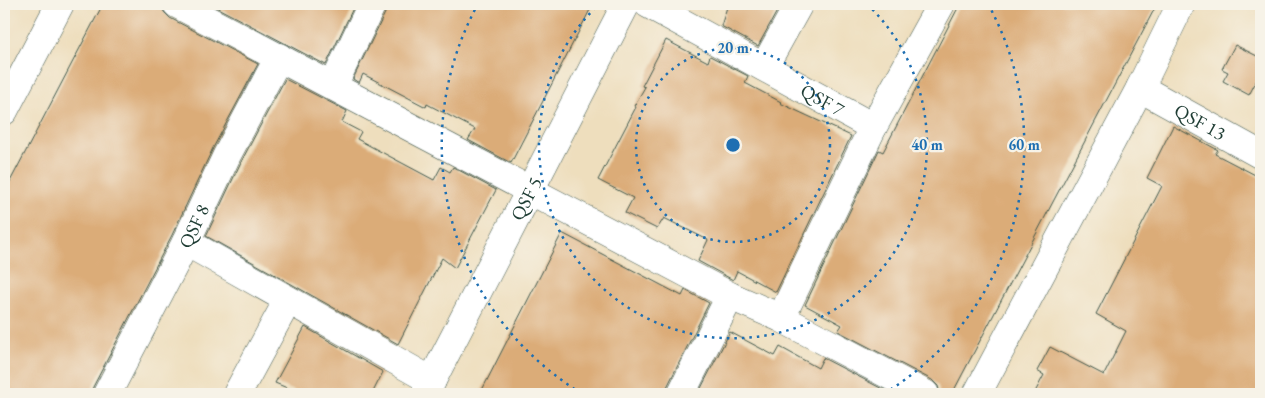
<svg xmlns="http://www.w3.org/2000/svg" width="1265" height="398" viewBox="0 0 1265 398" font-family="'EB Garamond',serif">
	<rect width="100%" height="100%" fill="#f7f3e8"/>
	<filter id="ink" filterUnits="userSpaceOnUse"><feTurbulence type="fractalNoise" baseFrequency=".02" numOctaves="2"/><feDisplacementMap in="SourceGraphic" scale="10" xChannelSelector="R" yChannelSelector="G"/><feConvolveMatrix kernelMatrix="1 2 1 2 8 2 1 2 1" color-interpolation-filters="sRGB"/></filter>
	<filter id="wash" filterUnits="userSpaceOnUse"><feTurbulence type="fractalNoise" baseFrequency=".0096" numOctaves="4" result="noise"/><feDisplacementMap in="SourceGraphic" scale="20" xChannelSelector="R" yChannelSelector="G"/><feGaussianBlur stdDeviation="1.12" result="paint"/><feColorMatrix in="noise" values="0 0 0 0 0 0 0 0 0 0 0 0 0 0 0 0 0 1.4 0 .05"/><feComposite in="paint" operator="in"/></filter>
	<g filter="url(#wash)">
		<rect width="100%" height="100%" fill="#eedebd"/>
		<g id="blocks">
			<g fill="#dbac78">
				<polygon points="103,4 162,4 164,12 170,18 258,64 213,148 172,235 93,387 91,394 4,394 4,193"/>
				<polygon points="210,4 355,4 326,65"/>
				<polygon points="387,4 593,4 511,163 468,140 475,129 427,104 426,107 363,74 359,83 353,79 386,11"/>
				<polygon points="728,4 781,4 758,46 721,26"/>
				<polygon points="960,4 1157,4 952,394 940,394 938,386 932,380 838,331 842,325 805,305 879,150 883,152"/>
				<polygon points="666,40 708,62 710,56 748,76 745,83 781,102 780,103 851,136 776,292 737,271 733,280 698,261 708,240 664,218 657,229 625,213 633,198 598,180 636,107 634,106 645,87 642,86"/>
				<polygon points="1235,45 1261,58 1261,72 1249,95 1223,81 1228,72 1222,69"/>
				<polygon points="285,79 347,111 342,122 361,132 357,139 434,180 441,167 450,172 453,167 496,190 455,268 442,258 398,344 206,236 241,162"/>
				<polygon points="1173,126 1218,150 1215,154 1261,178 1261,394 1034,394 1044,375 1037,371 1050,347 1104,375 1126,331 1096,314 1162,186 1147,178"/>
				<polygon points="562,233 682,296 685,290 709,303 667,387 665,394 480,394"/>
				<polygon points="305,327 383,372 372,394 302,394 275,383"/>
				<polygon points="730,332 775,356 780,347 818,368 823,358 892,394 698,394"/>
			</g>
		</g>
	</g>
	<g filter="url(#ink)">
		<use href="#blocks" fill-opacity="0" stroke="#3e5549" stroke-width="1"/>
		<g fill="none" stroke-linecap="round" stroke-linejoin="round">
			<defs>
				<g id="street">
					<polyline points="177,4 730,296 781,318 925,394"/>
					<path id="s1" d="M648 4 873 127"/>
					<polyline points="764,67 799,4"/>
					<polyline points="333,86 372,4"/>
					<path id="s2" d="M1140 88 1261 155"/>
					<polyline points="4,111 60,4"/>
					<polyline points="186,242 432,381"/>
					<polyline points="781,318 873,127 941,4"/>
					<path id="s3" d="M107 394 186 242 227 155 279 57"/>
					<polyline points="237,394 288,300"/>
					<path id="s4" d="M425 394 626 4"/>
					<polyline points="681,394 730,296"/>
					<polyline points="977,394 1140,88 1181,4"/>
				</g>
			</defs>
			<use href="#street" stroke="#3e5549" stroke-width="29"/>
			<use href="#street" stroke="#fff" stroke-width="28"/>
		</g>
	</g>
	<g fill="none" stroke="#1f6fb2" stroke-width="2.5" stroke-dasharray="2.5 5">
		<circle cx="733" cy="145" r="97"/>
		<path d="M867 4A194 194 0 1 1 599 4"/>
		<path d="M581 393A291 291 0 0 1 478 4M988 4A291 291 0 0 1 885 393"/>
	</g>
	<g text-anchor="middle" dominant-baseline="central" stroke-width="4.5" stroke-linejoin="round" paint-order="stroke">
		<g font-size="19" fill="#1f3d34" stroke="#f7f3e8">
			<text stroke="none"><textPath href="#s1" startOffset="199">QSF 7</textPath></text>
			<text stroke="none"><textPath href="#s2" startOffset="69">QSF 13</textPath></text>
			<text stroke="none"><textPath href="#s4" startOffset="220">QSF 5</textPath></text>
			<text stroke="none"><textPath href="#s3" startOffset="189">QSF 8</textPath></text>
		</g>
	</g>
	<circle cx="733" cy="145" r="8" fill="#1f6fb2" stroke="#f7f3e8" stroke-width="2.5"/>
	<g font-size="15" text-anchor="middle" font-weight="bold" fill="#1f6fb2" stroke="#f7f3e8" stroke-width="4.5" stroke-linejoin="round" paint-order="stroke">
		<text x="733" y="53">20 m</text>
		<text x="927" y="150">40 m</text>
		<text x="1024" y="150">60 m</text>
	</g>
	<rect width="1265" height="398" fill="none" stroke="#f7f3e8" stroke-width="20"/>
</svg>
